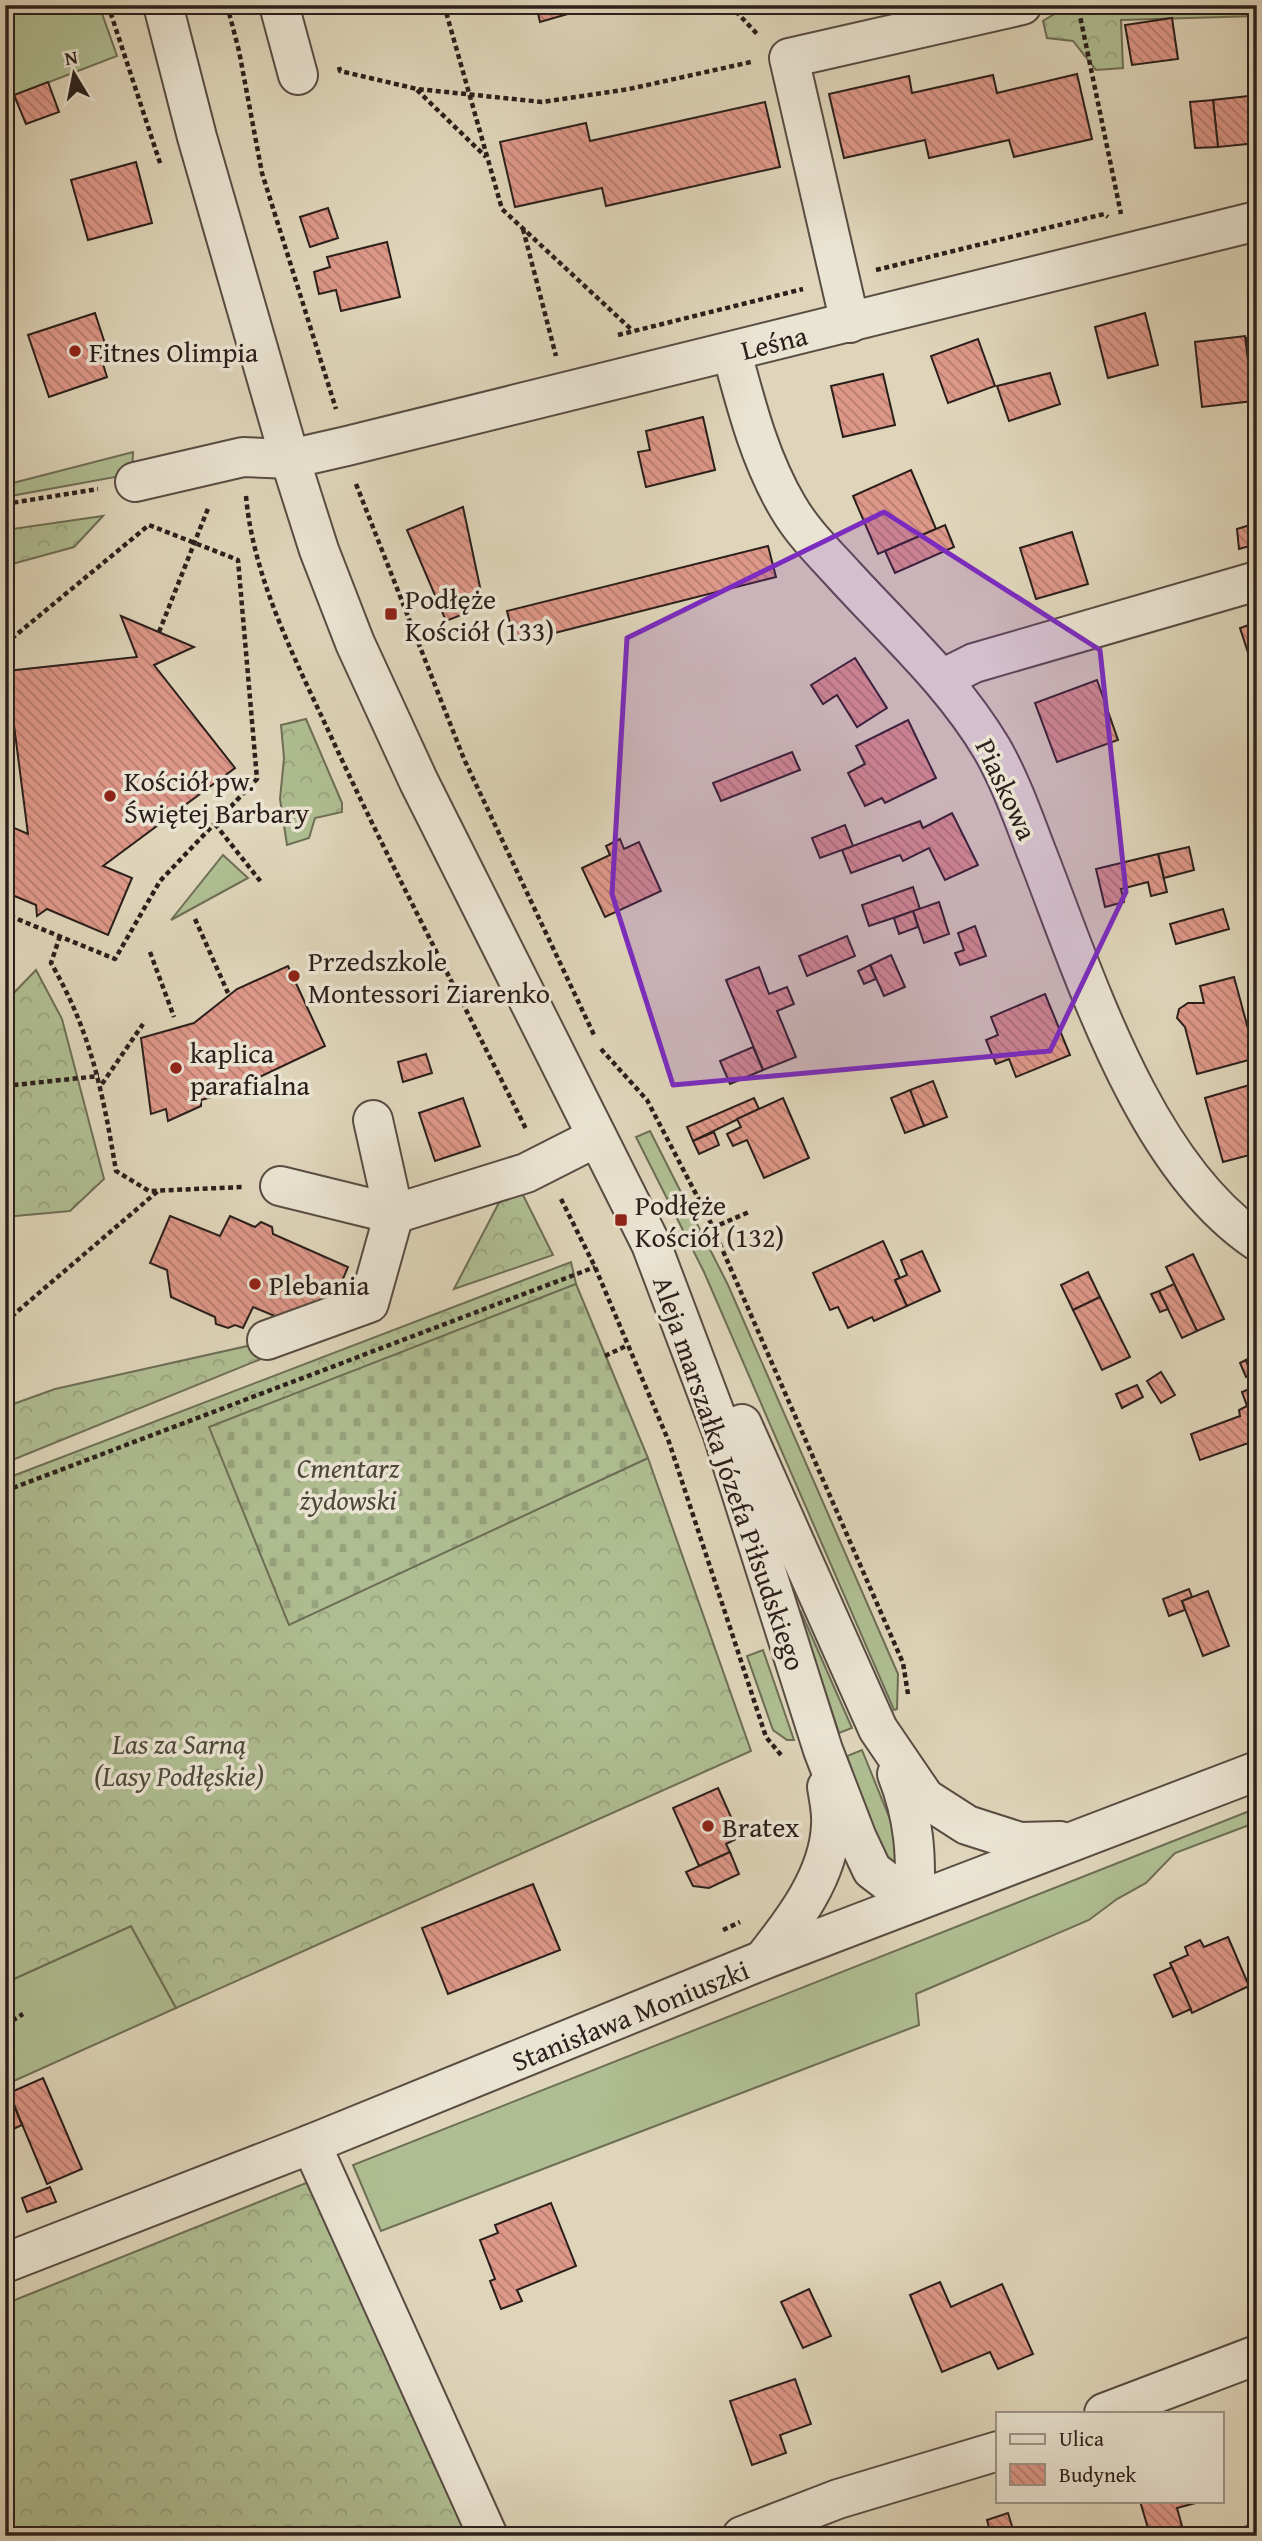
<svg xmlns="http://www.w3.org/2000/svg" width="1262" height="2541" viewBox="0 0 1262 2541" font-family="'Gentium Book Plus',serif">
	<defs>
		<pattern id="forest-crowns" width="20" height="18" patternUnits="userSpaceOnUse" patternTransform="scale(1.75)"><rect width="20" height="18" fill="#afbe92"/><path d="M2 6a3 3 0 1 1 6 0M12 15a3 3 0 1 1 6 0" fill="none" stroke="#97a37d"/></pattern>
		<pattern id="cemetery-stones" width="16" height="16" patternUnits="userSpaceOnUse" patternTransform="scale(1.75)"><rect width="16" height="16" fill="#afbe92"/><path d="M2 7V4a2 2 0 0 1 4 0v3zM10 15v-3a2 2 0 0 1 4 0v3z" fill="#97a37d"/></pattern>
		<pattern id="building-back-hatch" width="6" height="6" patternUnits="userSpaceOnUse" patternTransform="scale(1.75)"><rect width="6" height="6" fill="#de9889"/><path d="M-1 5l2 2M0 0l6 6M5-1l2 2" fill="none" stroke="#b47b6f"/></pattern>
	</defs>
	<rect width="100%" height="100%" fill="#dfd5ba"/>
	<filter id="stains"><feTurbulence type="fractalNoise" baseFrequency=".00286" numOctaves="4"/><feColorMatrix values="0 0 0 0 .2 0 0 0 0 .09 0 0 0 0 .02 0 0 0 .5 -.17"/></filter>
	<radialGradient id="worn" r=".72"><stop offset=".6" stop-color="#630" stop-opacity="0"/><stop offset="1" stop-color="#630" stop-opacity=".3"/></radialGradient>
	<g fill="#afbe92" stroke="#6d6e56" stroke-width="2">
		<polygon points="5,5 99,5 117,56 5,99"/>
		<polygon points="133,452 132,474 5,497 5,485"/>
		<polygon points="223,855 248,878 171,920"/>
		<polygon points="650,1131 728,1285 898,1674 897,1709 894,1710 704,1272 636,1137"/>
		<polygon points="801,1612 852,1728 839,1733 800,1615"/>
		<polygon points="763,1650 794,1740 787,1740 773,1730 747,1656"/>
		<polygon points="862,1750 900,1844 895,1868 875,1840 847,1756"/>
		<polygon points="1257,1808 1257,1822 1175,1853 1146,1883 1117,1899 1089,1920 916,1994 919,2025 381,2231 353,2165"/>
		<polygon points="131,1926 176,2008 5,2085 5,1983"/>
	</g>
	<g fill="url(#forest-crowns)" stroke="#6d6e56" stroke-width="2">
		<polygon points="1069,5 1257,5 1257,16 1121,20 1123,68 1096,70 1073,41 1047,38 1043,21"/>
		<polygon points="103,516 74,547 5,566 5,530"/>
		<polygon points="306,719 342,803 342,812 315,818 309,838 287,845 280,799 284,758 281,725"/>
		<polygon points="36,970 62,1019 104,1179 70,1211 5,1217 5,1002"/>
		<polygon points="521,1191 553,1255 454,1289 503,1195"/>
		<polygon points="571,1262 576,1284 210,1427 289,1624 648,1458 751,1751 176,2008 131,1926 5,1983 5,1479"/>
		<polygon points="252,1345 261,1359 5,1463 5,1407 55,1389"/>
		<polygon points="306,2183 321,2187 467,2536 5,2536 5,2304"/>
	</g>
	<polygon fill="url(#cemetery-stones)" stroke="#6d6e56" stroke-width="2" points="576,1284 648,1458 289,1625 209,1427"/>
	<g fill="url(#building-back-hatch)" stroke="#2b1f1b" stroke-width="2">
		<polygon points="536,5 599,5 540,22"/>
		<polygon points="1172,18 1178,59 1132,65 1125,25"/>
		<polygon points="1077,74 1092,139 1014,157 1009,140 929,158 925,140 844,158 829,94 909,76 912,93 993,75 997,93"/>
		<polygon points="48,82 59,112 26,124 14,95"/>
		<polygon points="1257,95 1257,143 1218,147 1213,100"/>
		<polygon points="1213,100 1218,147 1195,148 1190,102"/>
		<polygon points="765,102 780,167 606,206 602,188 515,207 500,142 586,123 590,141"/>
		<polygon points="136,162 152,223 88,240 71,180"/>
		<polygon points="328,208 338,238 310,247 300,217"/>
		<polygon points="387,242 400,297 341,311 336,290 319,294 314,272 330,267 327,257"/>
		<polygon points="95,313 109,356 101,358 107,377 49,397 28,335"/>
		<polygon points="1145,313 1158,365 1108,378 1095,327"/>
		<polygon points="1245,336 1253,401 1202,407 1195,342"/>
		<polygon points="1257,337 1257,403 1253,403 1246,338"/>
		<polygon points="978,339 995,386 948,403 931,356"/>
		<polygon points="1050,373 1060,404 1009,421 997,386"/>
		<polygon points="883,374 895,425 843,437 831,386"/>
		<polygon points="703,417 715,470 646,487 638,452 650,450 646,431"/>
		<polygon points="911,470 936,529 878,554 853,496"/>
		<polygon points="463,507 484,606 446,621 407,530"/>
		<polygon points="1257,512 1257,544 1239,549 1237,529 1250,525 1249,513"/>
		<polygon points="945,525 954,547 895,573 885,551"/>
		<polygon points="1072,532 1088,584 1036,599 1020,548"/>
		<polygon points="768,546 776,577 515,643 507,611"/>
		<polygon points="121,616 194,647 154,665 235,768 103,866 132,878 108,935 47,909 37,916 36,905 5,892 5,824 28,834 7,671 137,657"/>
		<polygon points="1257,622 1257,680 1240,628"/>
		<polygon points="855,658 887,708 857,727 837,695 823,704 811,685"/>
		<polygon points="1097,680 1118,740 1057,762 1035,703"/>
		<polygon points="908,720 936,778 885,803 882,798 865,806 848,773 865,764 856,746"/>
		<polygon points="792,752 800,770 721,801 713,783"/>
		<polygon points="952,813 978,865 945,880 929,848 903,861 900,855 851,873 842,850 920,821 923,828"/>
		<polygon points="845,825 853,846 820,858 812,838"/>
		<polygon points="620,839 624,849 639,842 661,891 605,917 582,868 610,855 606,846"/>
		<polygon points="1189,847 1194,870 1164,878 1158,854"/>
		<polygon points="1158,854 1167,892 1151,896 1148,882 1121,889 1124,902 1105,907 1096,869"/>
		<polygon points="913,887 920,909 869,926 862,905"/>
		<polygon points="939,902 949,934 924,943 913,911"/>
		<polygon points="1223,909 1229,929 1176,944 1170,924"/>
		<polygon points="913,911 918,927 899,934 894,918"/>
		<polygon points="975,926 986,956 960,965 955,953 964,950 958,933"/>
		<polygon points="847,936 855,956 807,976 799,956"/>
		<polygon points="891,955 905,987 884,996 870,965"/>
		<polygon points="870,965 876,979 864,984 858,971"/>
		<polygon points="288,966 325,1046 226,1093 201,1100 201,1106 168,1121 166,1109 151,1114 141,1038 194,1023 237,989"/>
		<polygon points="759,967 769,994 787,987 794,1004 777,1011 796,1057 763,1070 726,980"/>
		<polygon points="1234,977 1256,1058 1197,1074 1185,1027 1177,1018 1179,1009 1188,1003 1204,1003 1200,986"/>
		<polygon points="1045,994 1070,1055 1016,1077 1009,1059 996,1064 986,1040 998,1035 991,1017"/>
		<polygon points="753,1047 763,1070 730,1084 720,1061"/>
		<polygon points="426,1054 432,1073 403,1082 398,1062"/>
		<polygon points="933,1081 947,1117 924,1126 910,1090"/>
		<polygon points="1256,1083 1257,1153 1223,1162 1205,1098"/>
		<polygon points="910,1090 924,1126 905,1133 891,1098"/>
		<polygon points="463,1098 480,1146 435,1161 419,1113"/>
		<polygon points="754,1098 759,1109 693,1141 687,1127"/>
		<polygon points="783,1098 809,1158 764,1178 747,1140 733,1146 727,1134 741,1127 737,1119"/>
		<polygon points="714,1132 719,1145 699,1154 693,1141"/>
		<polygon points="170,1216 220,1236 230,1216 255,1227 261,1222 272,1227 273,1234 348,1267 328,1314 289,1322 253,1307 243,1328 235,1325 228,1328 216,1324 215,1317 171,1297 167,1270 150,1263"/>
		<polygon points="883,1241 900,1278 895,1280 907,1306 874,1321 872,1317 848,1328 838,1307 830,1310 813,1273"/>
		<polygon points="922,1251 940,1291 907,1306 895,1280 907,1275 901,1260"/>
		<polygon points="1193,1254 1224,1319 1197,1331 1166,1267"/>
		<polygon points="1088,1272 1100,1297 1073,1310 1061,1285"/>
		<polygon points="1174,1284 1197,1331 1182,1338 1159,1291"/>
		<polygon points="1159,1291 1168,1309 1160,1312 1151,1294"/>
		<polygon points="1100,1297 1130,1357 1102,1370 1073,1310"/>
		<polygon points="1257,1355 1257,1387 1246,1360"/>
		<polygon points="1246,1360 1251,1375 1246,1377 1240,1363"/>
		<polygon points="1161,1372 1175,1395 1161,1403 1147,1381"/>
		<polygon points="1137,1385 1143,1397 1122,1408 1116,1394"/>
		<polygon points="1256,1386 1257,1440 1200,1460 1191,1434 1240,1416 1239,1410 1247,1406 1242,1392"/>
		<polygon points="1189,1589 1192,1597 1182,1601 1185,1610 1169,1616 1163,1599"/>
		<polygon points="1208,1591 1229,1646 1203,1656 1182,1601"/>
		<polygon points="718,1788 740,1837 726,1844 730,1852 699,1866 673,1808"/>
		<polygon points="730,1852 739,1874 709,1888 693,1886 686,1872"/>
		<polygon points="533,1884 560,1950 448,1994 422,1928"/>
		<polygon points="1228,1937 1249,1986 1192,2013 1170,1963 1188,1955 1185,1947 1200,1940 1204,1947"/>
		<polygon points="1172,1967 1191,2009 1173,2017 1154,1975"/>
		<polygon points="43,2078 82,2169 47,2184 9,2093"/>
		<polygon points="9,2093 22,2125 5,2133 5,2094"/>
		<polygon points="50,2187 56,2202 27,2212 22,2198"/>
		<polygon points="551,2203 576,2266 517,2290 522,2301 501,2309 490,2281 495,2279 480,2240 498,2233 495,2225"/>
		<polygon points="940,2282 951,2307 1002,2284 1033,2354 998,2369 990,2352 942,2372 910,2295"/>
		<polygon points="809,2289 831,2336 803,2348 781,2302"/>
		<polygon points="795,2379 811,2424 780,2435 786,2453 752,2465 730,2401"/>
		<polygon points="1257,2428 1257,2454 1250,2430"/>
		<polygon points="1140,2501 1203,2501 1177,2508 1182,2526 1150,2535"/>
		<polygon points="1257,2505 1257,2535 1249,2508"/>
		<polygon points="1008,2513 1015,2536 991,2536 987,2520"/>
		<polygon points="1254,2524 1257,2536 1237,2536 1235,2530"/>
	</g>
	<g fill="none" stroke-linecap="round" stroke-linejoin="round">
		<defs>
			<g id="minor">
				<polyline points="163,5 197,137 290,459 319,550 355,643 419,782 651,1244 722,1432 823,1750 857,1838 872,1870 914,1902"/>
				<polyline points="279,5 298,75"/>
				<polyline points="850,323 789,58 1022,5"/>
				<path d="M732 353C746 405 760 460 788 507 803 533 825 554 845 576 896 632 953 683 992 749 1011 782 1024 820 1038 856 1086 979 1144 1165 1257 1241"/>
				<polyline points="135,482 243,457 290,459 347,446 1257,221"/>
				<polyline points="942,679 974,663 1257,581"/>
				<polyline points="280,1186 394,1214 526,1173 597,1137"/>
				<polyline points="267,1340 369,1303 394,1214 373,1120"/>
				<polyline points="742,1424 878,1729 925,1798 967,1825 1020,1842 1060,1841"/>
				<path d="M897 1774C914 1817 917 1856 914 1902"/>
				<path d="M763 1960C793 1922 829 1876 831 1825 832 1813 829 1799 827 1787"/>
				<polyline points="311,2144 488,2536"/>
				<polyline points="5,2263 311,2144 763,1960 1257,1771"/>
				<polyline points="1104,2413 1257,2355"/>
				<polyline points="742,2536 838,2499 998,2451"/>
			</g>
		</defs>
		<use href="#minor" stroke="#584c43" stroke-width="42"/>
		<g stroke="#2b1f1b" stroke-width="4.5" stroke-dasharray="5 3.5" stroke-linecap="butt">
			<polyline points="108,5 161,166"/>
			<polyline points="227,5 239,51 262,173 336,409"/>
			<polyline points="444,5 502,209 633,331"/>
			<polyline points="730,5 758,35"/>
			<polyline points="1061,9 1079,11 1121,214"/>
			<polyline points="339,67 340,71 417,89 542,102 629,89 751,62"/>
			<polyline points="417,90 486,157"/>
			<polyline points="523,229 556,356"/>
			<polyline points="876,270 1104,214 1108,217"/>
			<polyline points="618,335 803,289"/>
			<polyline points="356,484 464,759 594,1035"/>
			<path d="M246 496C253 577 294 657 328 730 390 865 460 996 526 1129"/>
			<polyline points="5,504 98,489"/>
			<polyline points="159,632 209,506"/>
			<polyline points="5,644 149,525 238,560 257,779 160,881 115,959 5,914"/>
			<polyline points="215,824 261,882"/>
			<polyline points="195,919 228,993"/>
			<path d="M60 936 51 963C91 1032 103 1093 116 1171L149 1191 243 1187"/>
			<polyline points="150,952 174,1017"/>
			<polyline points="601,1049 647,1100 709,1219 903,1663 908,1694"/>
			<polyline points="102,1084 143,1024"/>
			<polyline points="5,1086 99,1076"/>
			<polyline points="561,1199 595,1267 669,1442 766,1737 781,1755"/>
			<polyline points="712,1228 749,1212"/>
			<polyline points="5,1322 158,1191"/>
			<polyline points="605,1356 628,1345"/>
			<polyline points="5,1491 595,1267"/>
			<polyline points="723,1930 740,1922"/>
			<polyline points="5,2025 23,2014"/>
		</g>
		<use href="#minor" stroke="#eae4d2" stroke-width="38"/>
	</g>
	<path fill="#7b2cbf" fill-opacity="0.2" stroke="#7b2cbf" stroke-width="5" stroke-linejoin="round" d="M884 512 1100 650 1126 892 1050 1051 673 1085 612 894 627 638Z"/>
	<g fill="#8f2418" stroke="#eae4d2" stroke-width="2.5">
		<circle cx="75" cy="351" r="7"/>
		<rect x="384" y="607" width="14" height="14" rx="3.5"/>
		<circle cx="110" cy="796" r="7"/>
		<circle cx="294" cy="976" r="7"/>
		<circle cx="176" cy="1068" r="7"/>
		<rect x="614" y="1213" width="14" height="14" rx="3.5"/>
		<circle cx="255" cy="1284" r="7"/>
		<circle cx="708" cy="1826" r="7"/>
	</g>
	<g text-anchor="middle" dominant-baseline="central" stroke-width="7" stroke-linejoin="round" paint-order="stroke">
		<g font-size="28" fill="#2b1f1b" stroke="#eae4d2">
			<text transform="translate(774 342) rotate(-14)">Leśna</text>
			<text transform="translate(1007 789) rotate(65)">Piaskowa</text>
			<text transform="translate(730 1473) rotate(71)">Aleja marszałka Józefa Piłsudskiego</text>
			<text transform="translate(630 2015) rotate(-22)">Stanisława Moniuszki</text>
		</g>
		<g font-size="28" fill="#2b1f1b" stroke="#eae4d2" text-anchor="start">
			<text x="89" y="351">Fitnes Olimpia</text>
			<text x="405" y="598">Podłęże<tspan x="405" dy="32">Kościół (133)</tspan></text>
			<text x="124" y="780">Kościół pw.<tspan x="124" dy="32">Świętej Barbary</tspan></text>
			<text x="308" y="960">Przedszkole<tspan x="308" dy="32">Montessori Ziarenko</tspan></text>
			<text x="190" y="1052">kaplica<tspan x="190" dy="32">parafialna</tspan></text>
			<text x="635" y="1204">Podłęże<tspan x="635" dy="32">Kościół (132)</tspan></text>
			<text x="269" y="1284">Plebania</text>
			<text x="722" y="1826">Bratex</text>
		</g>
		<g font-size="28" font-style="italic" fill="#4c4739" stroke="#eae4d2">
			<text x="348" y="1467">Cmentarz<tspan x="348" dy="32">żydowski</tspan></text>
			<text x="179" y="1743">Las za Sarną<tspan x="179" dy="32">(Lasy Podłęskie)</tspan></text>
		</g>
	</g>
	<rect width="1262" height="2541" fill="none" stroke="#dfd5ba" stroke-width="28"/>
	<rect x="7" y="7" width="1248" height="2527" fill="none" stroke="#2b1f1b" stroke-width="3.5"/>
	<rect x="14" y="14" width="1234" height="2513" fill="none" stroke="#2b1f1b" stroke-width="2"/>
	<rect x="996" y="2412" width="228" height="91" fill="#eae4d2" stroke="#9e9589" stroke-width="2"/>
	<rect x="1010" y="2434" width="35" height="10" fill="#eae4d2" stroke="#9e9589" stroke-width="2"/>
	<text x="1059" y="2446" font-size="21" fill="#2b1f1b">Ulica</text>
	<rect x="1010" y="2464" width="35" height="21" fill="url(#building-back-hatch)" stroke="#9e9589" stroke-width="2"/>
	<text x="1059" y="2482" font-size="21" fill="#2b1f1b">Budynek</text>
	<g transform="translate(74 74) rotate(350)" stroke="#eae4d2" stroke-width="5" paint-order="stroke">
	<path d="M0-5L12 26L0 18L-12 26Z" fill="#2b1f1b"/>
	<text y="-10" font-size="19" font-weight="bold" text-anchor="middle" fill="#2b1f1b">N</text>
	</g>
	<rect width="100%" height="100%" filter="url(#stains)"/>
	<rect width="100%" height="100%" fill="url(#worn)"/>
</svg>
